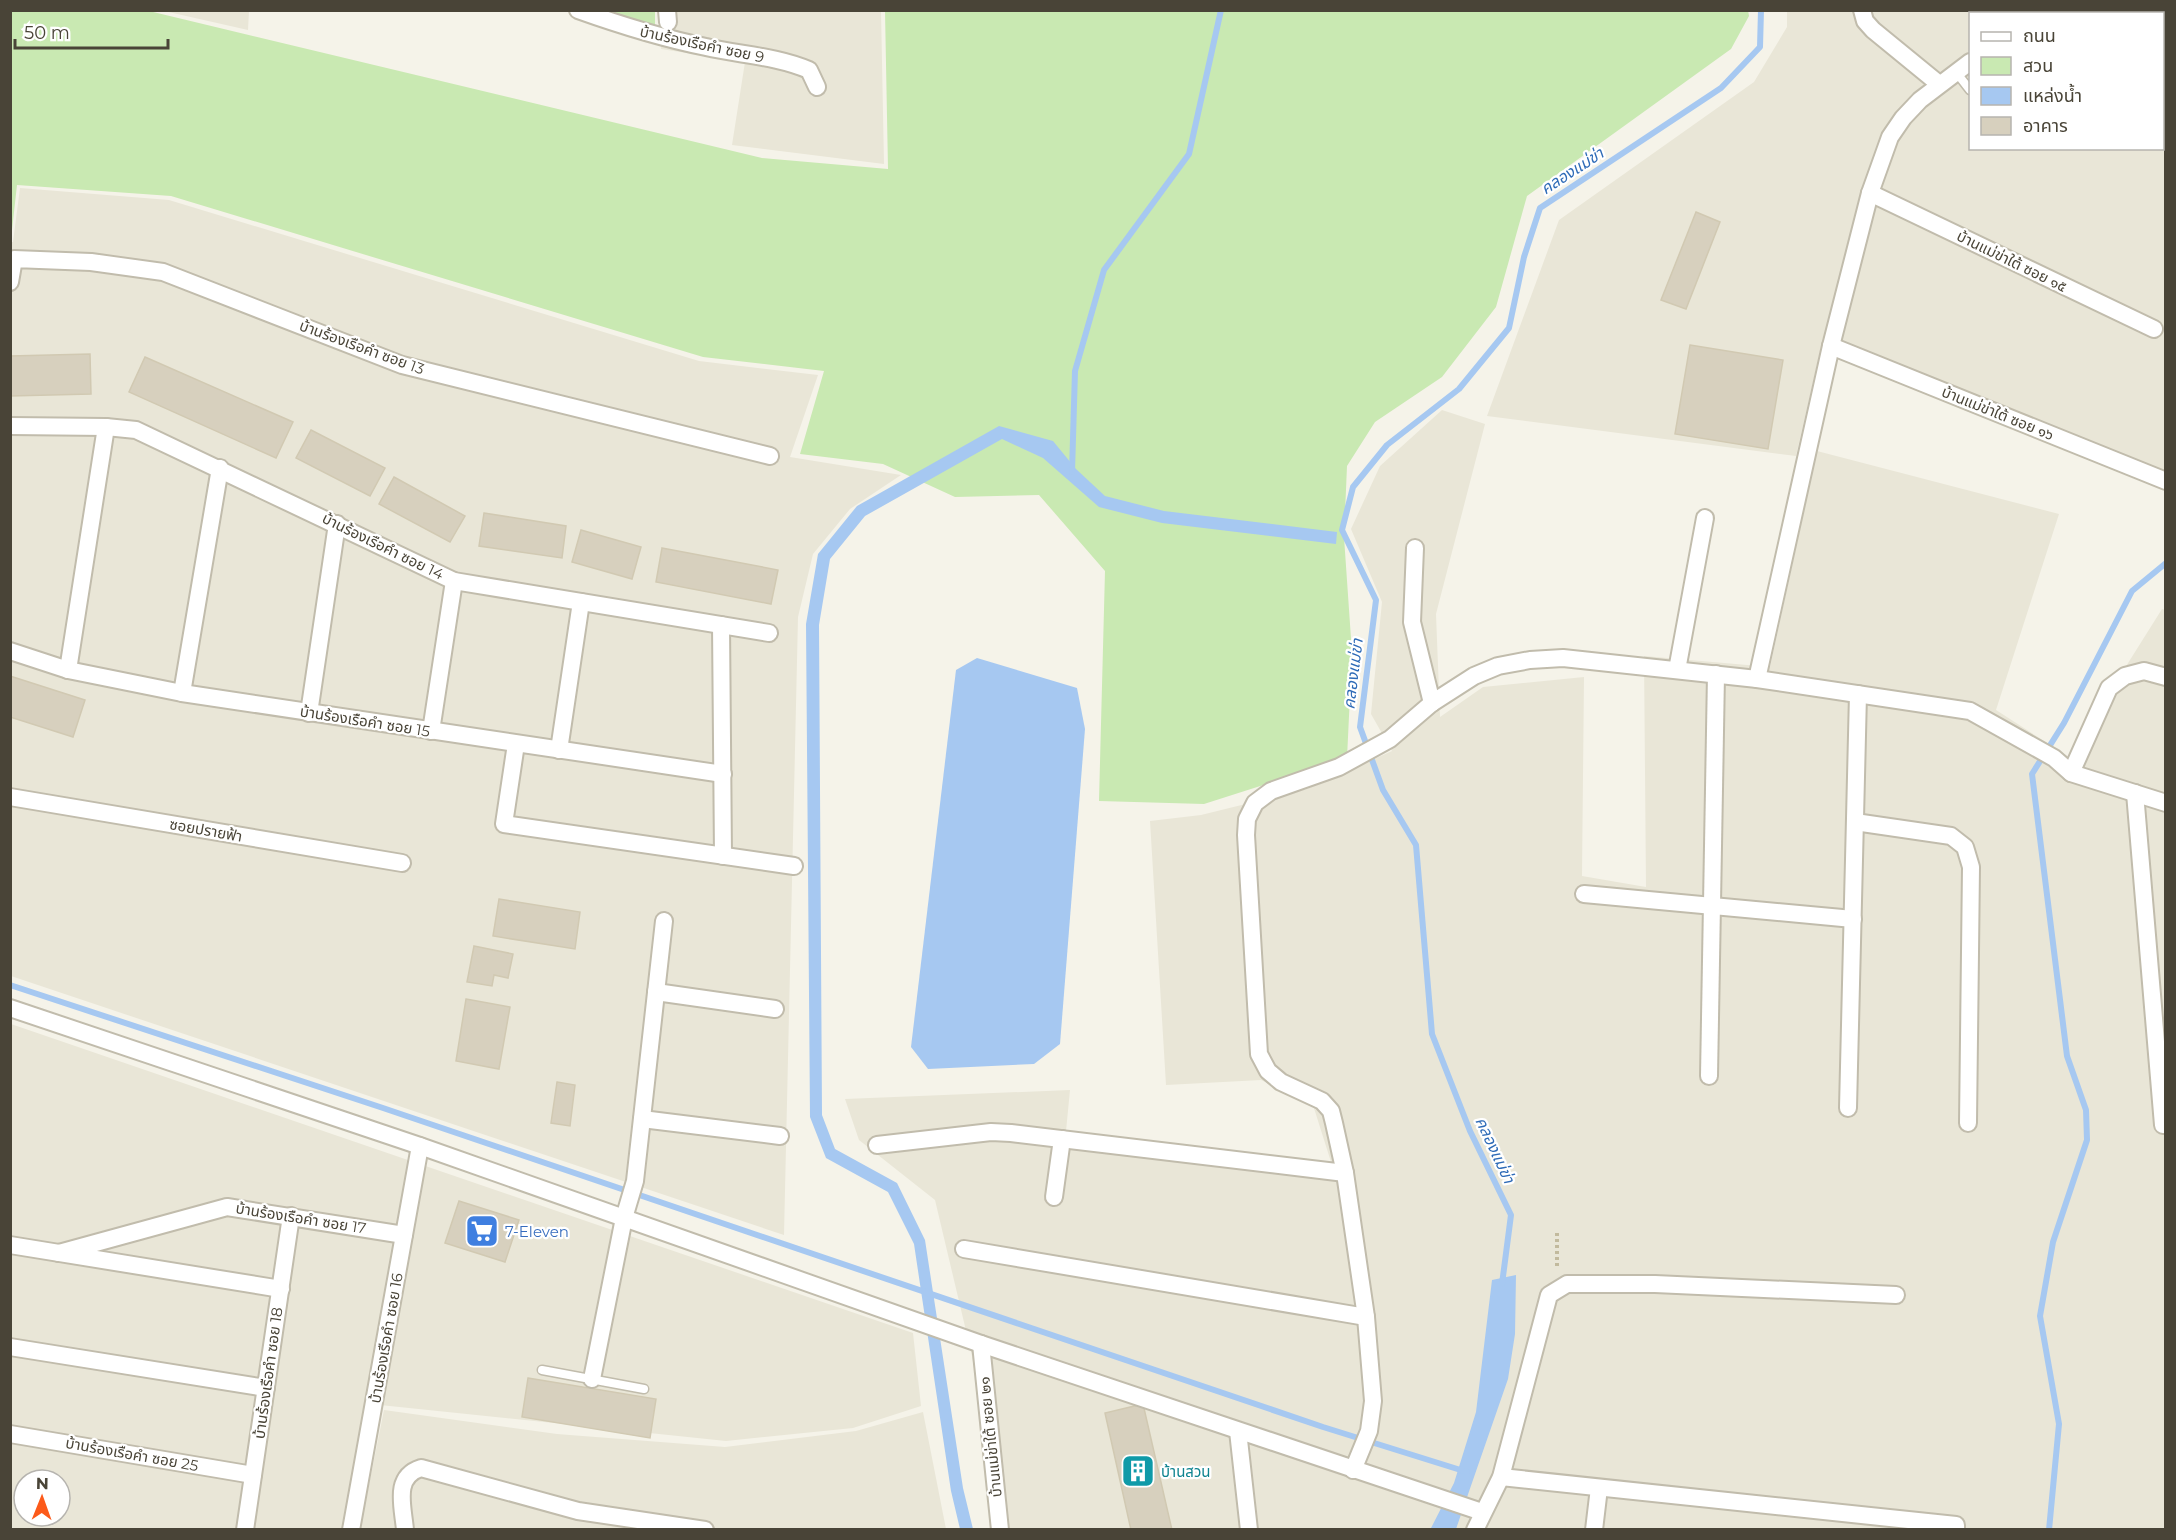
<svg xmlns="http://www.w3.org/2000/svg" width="2176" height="1540" viewBox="0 0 2176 1540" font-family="Montserrat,'Noto Sans Thai',sans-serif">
	<rect width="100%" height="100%" fill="#f5f3e9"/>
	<g fill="#e9e6d7" fill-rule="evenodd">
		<polygon points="164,11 249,11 248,30"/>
		<polygon points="659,11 881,11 884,164 732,145 745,62 661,49"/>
		<polygon points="1787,11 2165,11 2165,22 2163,20 2162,14 1970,14 1970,148 2162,148 2163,72 2165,73 2165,476 1823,338 1796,456 1487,416 1559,220 1754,82 1787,27"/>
		<polygon points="20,188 169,200 699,361 818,375 790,457 901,475 850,509 813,554 798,617 784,1235 11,976 10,242 13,242"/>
		<polygon points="1442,410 1485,424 1436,614 1440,717 1483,687 1584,677 1582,876 1646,887 1644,656 1770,667 1817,451 2059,514 1996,710 2069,757 2162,609 2165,610 2165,1529 1000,1529 972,1356 935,1200 859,1140 845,1099 1070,1090 1066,1131 1331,1162 1313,1105 1261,1080 1166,1085 1150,821 1201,815 1307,789 1392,751 1371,714 1382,602 1351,529 1380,466"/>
		<path d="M11 1024 913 1333 921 1406 853 1428 726 1441 380 1405 358 1529 11 1530ZM24 1480H60V1516H24Z"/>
		<polygon points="384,1410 557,1434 725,1447 856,1431 923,1412 946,1529 360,1530"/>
	</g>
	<g fill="#c9e9b2">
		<polygon points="1748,10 1749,16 1731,49 1527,196 1496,307 1442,377 1375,422 1347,466 1344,537 1352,653 1347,758 1204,804 1099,801 1105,571 1039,495 955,497 883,464 800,454 824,371 703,357 171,196 17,185 11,239 10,11 149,11 762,158 888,169 885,11"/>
		<polygon points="609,11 655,11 655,26"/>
	</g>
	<g fill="#a6c8f1">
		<polygon points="999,426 1053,441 1076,469 1105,496 1164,511 1337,532 1336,544 1162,523 1099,507 1043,458 1002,439 865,516 830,559 819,625 822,1115 835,1149 897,1183 925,1240 963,1488 973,1529 960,1529 951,1491 914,1244 888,1192 826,1158 810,1117 806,624 818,554 857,506"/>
		<polygon points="977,658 1077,688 1085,729 1060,1044 1034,1064 928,1069 911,1047 956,670"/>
		<polygon points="1516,1275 1515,1334 1508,1379 1456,1529 1430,1530 1454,1483 1476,1412 1492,1280"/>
	</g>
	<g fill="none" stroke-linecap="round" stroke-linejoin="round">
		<g stroke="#a6c8f1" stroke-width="6">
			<polyline points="1072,472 1075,371 1104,270 1189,154 1221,10"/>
			<polyline points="10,985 383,1108 1323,1427 1467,1472"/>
			<polyline points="1502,1284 1511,1215 1470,1131 1432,1034 1416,845 1383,790 1360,727 1376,600 1342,530 1353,487 1387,445 1459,389 1509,328 1524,257 1540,208 1721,88 1760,47 1761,10"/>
			<polyline points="2049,1530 2059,1424 2040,1316 2053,1242 2087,1140 2086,1110 2067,1056 2032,774 2064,723 2132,591 2166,563"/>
		</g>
	</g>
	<g fill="#d7d0be" stroke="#d1c9b2" stroke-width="1.5">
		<polygon points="1696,212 1720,222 1686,309 1661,300"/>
		<polygon points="1690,345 1783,360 1768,449 1675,434"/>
		<polygon points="90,354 91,394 10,396 10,356"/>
		<polygon points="145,357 293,422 276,458 129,392"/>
		<polygon points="311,430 385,468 370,496 296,458"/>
		<polygon points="394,477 465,516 450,542 379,504"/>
		<polygon points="484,513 566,526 562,558 479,546"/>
		<polygon points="581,530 641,547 632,579 572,562"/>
		<polygon points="662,548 778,570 771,604 656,582"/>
		<polygon points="10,676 85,700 73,737 10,717"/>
		<polygon points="499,899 580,912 575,949 493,936"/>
		<polygon points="474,946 513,954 508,978 494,975 492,986 467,982"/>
		<polygon points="466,999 510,1007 499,1069 456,1061"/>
		<polygon points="557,1082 575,1085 570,1126 551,1123"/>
		<polygon points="459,1201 519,1220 505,1262 445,1243"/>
		<polygon points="528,1378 656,1399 650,1438 522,1417"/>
		<polygon points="1143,1404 1172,1530 1131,1530 1105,1413"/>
	</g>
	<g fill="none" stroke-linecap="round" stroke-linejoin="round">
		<defs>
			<g id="service">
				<polyline points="1956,72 1970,90"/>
				<polyline points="542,1370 644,1389"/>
			</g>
			<g id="minor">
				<path d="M578 10C620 25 662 38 706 47 741 55 776 56 809 70L817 87"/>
				<polyline points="667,10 668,22"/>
				<polyline points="1862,10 1865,21 1873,30 1939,84"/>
				<polyline points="2046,14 2050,10"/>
				<polyline points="1870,193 2154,329"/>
				<polyline points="10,282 14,259 91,262 163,272 402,365 770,456"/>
				<polyline points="1831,346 2166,481"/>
				<polyline points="10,426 106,427 136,430 454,581 769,633"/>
				<polyline points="1415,548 1412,622 1432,703"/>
				<polyline points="721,625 723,856"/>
				<polyline points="10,651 68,670 182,693 723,774"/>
				<polyline points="68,670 106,427"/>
				<polyline points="1677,670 1705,518"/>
				<polyline points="1757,679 1831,346 1870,193 1890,137 1903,118 1920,100 1970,62"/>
				<polyline points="182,693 220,468"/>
				<polyline points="309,713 337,524"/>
				<polyline points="431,731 454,581"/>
				<polyline points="516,744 504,824 794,866"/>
				<polyline points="559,750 581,602"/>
				<polyline points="2071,773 2109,688 2125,676 2144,671 2166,677"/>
				<polyline points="2135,793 2163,1125 2166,1125"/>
				<polyline points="10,797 402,863"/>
				<polyline points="1855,822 1951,836 1965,847 1971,867 1968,1123"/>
				<polyline points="1584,894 1853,919"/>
				<polyline points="656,992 775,1009"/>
				<polyline points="10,1008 420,1146 981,1344 1482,1512"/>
				<polyline points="1709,1076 1716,674"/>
				<polyline points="1848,1108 1858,694"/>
				<polyline points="642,1119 780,1136"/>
				<polyline points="877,1145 991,1132 1011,1133 1345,1173"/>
				<polyline points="1054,1197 1062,1139"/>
				<polyline points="10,1245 281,1289"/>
				<polyline points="964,1249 1366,1317"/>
				<polyline points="59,1253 227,1207 404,1235"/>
				<polyline points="981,1344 1000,1530"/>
				<polyline points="10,1347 266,1388"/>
				<polyline points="592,1379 624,1218 635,1181 664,921"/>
				<polyline points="1238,1431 1249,1530"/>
				<polyline points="10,1434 253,1475"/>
				<polyline points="1353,1470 1369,1431 1373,1401 1366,1317 1345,1173 1334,1123 1331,1111 1322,1101 1281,1082 1268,1071 1259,1054 1246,835 1247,819 1255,803 1271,791 1339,767 1390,739 1432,703 1474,676 1498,666 1530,660 1563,658 1757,679 1970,711 2054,758 2071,773 2166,803"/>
				<polyline points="1501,1477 1956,1525 1956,1530"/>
				<polyline points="245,1530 291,1216"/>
				<polyline points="351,1530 420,1146"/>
				<path d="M405 1530C403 1506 393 1477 421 1468L578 1511 705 1530"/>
				<polyline points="1475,1530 1501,1477 1549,1295 1567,1284 1655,1284 1896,1295"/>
				<polyline points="1594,1530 1599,1488"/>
			</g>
		</defs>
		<use href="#service" stroke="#c1bcac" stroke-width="11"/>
		<use href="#minor" stroke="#c1bcac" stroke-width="20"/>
		<polyline stroke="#c2ba9d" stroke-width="4" stroke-dasharray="3 3" stroke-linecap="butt" points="1557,1233 1557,1269"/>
		<use href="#service" stroke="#fff" stroke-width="8"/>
		<use href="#minor" stroke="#fff" stroke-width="16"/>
	</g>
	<defs>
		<symbol id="supermarket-square" viewBox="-11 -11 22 22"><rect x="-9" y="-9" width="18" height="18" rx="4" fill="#3f7fe0" stroke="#fff"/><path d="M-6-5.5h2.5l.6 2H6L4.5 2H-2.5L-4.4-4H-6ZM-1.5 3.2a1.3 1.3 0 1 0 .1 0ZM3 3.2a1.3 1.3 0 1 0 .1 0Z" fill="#fff"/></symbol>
		<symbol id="building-square" viewBox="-11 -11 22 22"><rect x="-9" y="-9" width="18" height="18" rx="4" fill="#0f9aa8" stroke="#fff"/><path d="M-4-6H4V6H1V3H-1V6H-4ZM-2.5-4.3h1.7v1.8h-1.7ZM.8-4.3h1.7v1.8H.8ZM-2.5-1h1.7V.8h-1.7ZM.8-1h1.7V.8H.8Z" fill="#fff"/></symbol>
	</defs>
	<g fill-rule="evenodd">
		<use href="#supermarket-square" x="463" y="1212" width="38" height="38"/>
		<use href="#building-square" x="1119" y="1452" width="38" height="38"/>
	</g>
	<g text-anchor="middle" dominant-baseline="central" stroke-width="4.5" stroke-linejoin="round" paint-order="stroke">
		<g font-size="15" fill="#494437" stroke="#fff">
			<text transform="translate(702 44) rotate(12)">บ้านร้องเรือคำ ซอย 9</text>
			<text transform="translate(2012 261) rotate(26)">บ้านแม่ข่าใต้ ซอย ๑๕</text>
			<text transform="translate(362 347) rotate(20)">บ้านร้องเรือคำ ซอย 13</text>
			<text transform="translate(1998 413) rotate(22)">บ้านแม่ข่าใต้ ซอย ๑๖</text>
			<text transform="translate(383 546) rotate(26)">บ้านร้องเรือคำ ซอย 14</text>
			<text transform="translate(365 721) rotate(9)">บ้านร้องเรือคำ ซอย 15</text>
			<text transform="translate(206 830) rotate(10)">ซอยปรายฟ้า</text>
			<text transform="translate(301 1218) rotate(9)">บ้านร้องเรือคำ ซอย 17</text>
			<text transform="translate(386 1338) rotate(-80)">บ้านร้องเรือคำ ซอย 16</text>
			<text transform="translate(268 1373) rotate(-82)">บ้านร้องเรือคำ ซอย 18</text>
			<text transform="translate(990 1437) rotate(-96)">บ้านแม่ข่าใต้ ซอย ๒๑</text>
			<text transform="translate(132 1454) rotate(10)">บ้านร้องเรือคำ ซอย 25</text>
		</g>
		<g font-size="15" fill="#366cbe" stroke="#fff" text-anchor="start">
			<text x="505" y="1231">7-Eleven</text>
		</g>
		<g font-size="15" fill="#0d838f" stroke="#fff" text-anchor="start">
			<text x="1161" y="1471">บ้านสวน</text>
		</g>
		<g font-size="16" font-style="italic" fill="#2e6bb7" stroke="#fff">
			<text transform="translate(1572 171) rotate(-33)">คลองแม่ข่า</text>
			<text transform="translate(1353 674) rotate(-83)">คลองแม่ข่า</text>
			<text transform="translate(1495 1150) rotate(65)">คลองแม่ข่า</text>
		</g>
	</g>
	<rect width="2176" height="1540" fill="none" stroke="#494437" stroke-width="24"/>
	<rect x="1969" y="12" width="195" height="138" fill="#ffffff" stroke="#b6b4af" stroke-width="1.5"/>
	<rect x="1981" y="32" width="30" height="9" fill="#ffffff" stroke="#b6b4af" stroke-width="1.5"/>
	<text x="2023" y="42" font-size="18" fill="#494437">ถนน</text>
	<rect x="1981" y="57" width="30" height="18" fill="#c9e9b2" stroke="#b6b4af" stroke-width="1.5"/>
	<text x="2023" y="72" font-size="18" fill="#494437">สวน</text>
	<rect x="1981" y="87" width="30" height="18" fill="#a6c8f1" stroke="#b6b4af" stroke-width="1.5"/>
	<text x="2023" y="102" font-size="18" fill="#494437">แหล่งน้ำ</text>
	<rect x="1981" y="117" width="30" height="18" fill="#d7d0be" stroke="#b6b4af" stroke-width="1.5"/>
	<text x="2023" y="132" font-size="18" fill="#494437">อาคาร</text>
	<g transform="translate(42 1498) rotate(1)"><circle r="28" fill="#ffffff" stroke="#b6b4af" stroke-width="1.5"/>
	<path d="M0-4.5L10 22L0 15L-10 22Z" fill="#fc5a1a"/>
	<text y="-9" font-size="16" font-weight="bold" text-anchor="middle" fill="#494437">N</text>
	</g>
	<path d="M15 39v9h153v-9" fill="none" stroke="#494437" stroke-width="3"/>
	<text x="24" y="39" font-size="18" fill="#494437" stroke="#ffffff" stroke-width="4.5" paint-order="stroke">50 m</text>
</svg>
